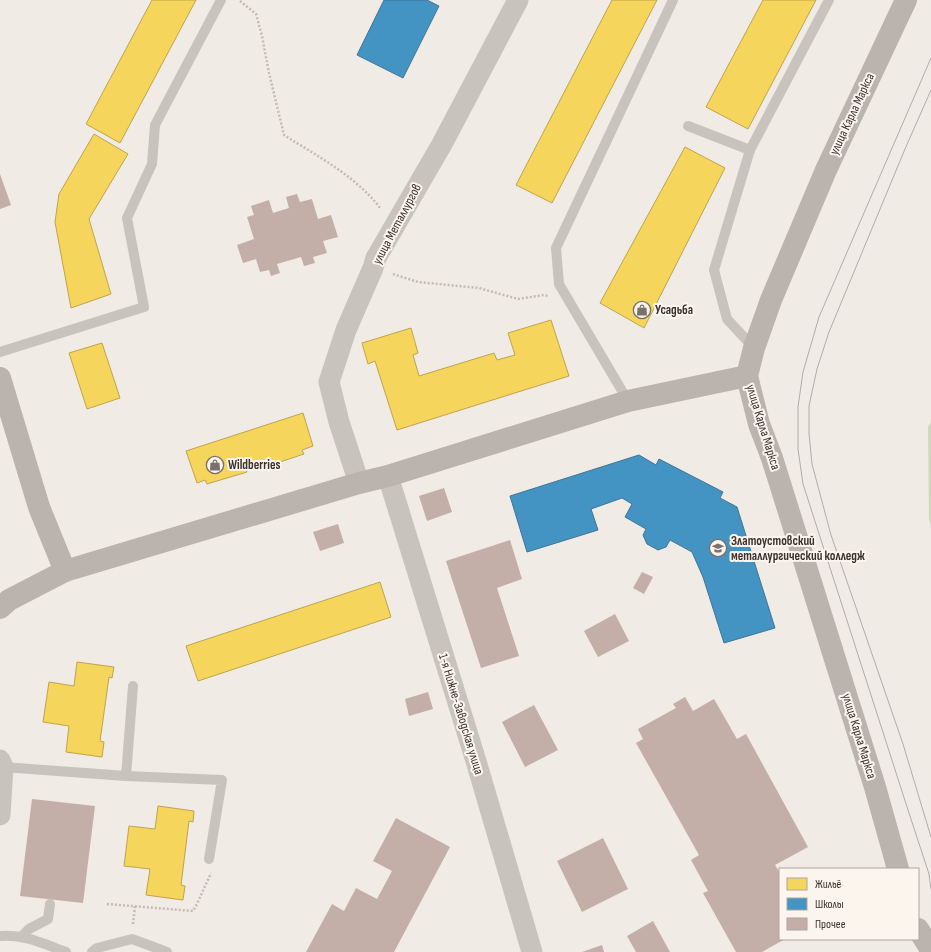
<svg xmlns="http://www.w3.org/2000/svg" width="931" height="952" viewBox="0 0 931 952" font-family="'Sofia Sans Condensed',sans-serif">
	<rect width="100%" height="100%" fill="#f0ebe5"/>
	<polygon fill="#d1d6bf" points="931,422 931,528 929,518 928,427"/>
	<g fill="#f6d55c" stroke="#bea44d">
		<polygon points="152,0 196,0 120,143 86,124"/>
		<polygon points="612,0 657,0 552,203 516,185"/>
		<polygon points="763,0 816,0 748,129 706,107"/>
		<polygon points="94,134 128,154 89,219 111,294 71,308 55,222 59,194"/>
		<polygon points="685,147 725,168 644,328 600,303"/>
		<polygon points="551,320 569,376 397,430 375,361 368,364 362,343 411,328 418,353 413,355 419,376 494,353 497,360 515,355 508,333"/>
		<polygon points="102,343 120,398 87,409 69,353"/>
		<polygon points="303,413 313,446 302,450 304,454 265,467 263,461 245,466 247,472 207,484 205,480 197,483 186,451"/>
		<polygon points="380,582 391,617 198,681 186,646"/>
		<polygon points="77,662 114,667 112,678 109,677 100,741 104,742 102,757 66,752 69,726 43,722 49,682 74,686"/>
		<polygon points="158,806 194,811 193,822 189,821 181,885 185,886 183,900 146,895 150,869 124,866 129,826 155,829"/>
	</g>
	<g fill="#4393c3" stroke="#417595">
		<polygon points="384,0 427,0 439,6 403,78 357,55"/>
		<polygon points="639,455 656,465 659,459 723,492 720,498 737,507 775,628 724,643 703,577 692,552 670,540 666,547 658,550 647,544 643,535 646,529 625,517 632,504 622,498 591,509 598,530 527,552 510,496"/>
	</g>
	<g fill="#c3afa7">
		<polygon points="0,174 11,205 0,209"/>
		<polygon points="297,194 300,202 312,199 318,219 331,215 338,237 323,241 327,253 313,257 315,263 304,266 301,257 277,264 280,273 271,276 269,270 260,272 256,259 243,263 237,245 254,239 247,217 254,215 251,206 269,200 273,213 289,208 286,197"/>
		<polygon points="444,488 452,512 427,521 419,496"/>
		<polygon points="338,524 344,543 320,551 313,532"/>
		<polygon points="510,540 522,579 497,588 519,656 481,668 446,561"/>
		<polygon points="642,572 653,577 644,594 633,588"/>
		<polygon points="615,614 629,641 598,657 584,631"/>
		<polygon points="428,692 433,709 409,716 405,699"/>
		<polygon points="685,697 693,711 714,699 737,739 746,734 808,847 775,865 780,873 780,939 785,939 762,952 736,952 703,893 708,891 691,860 699,855 636,743 643,739 638,729 676,708 673,704"/>
		<polygon points="534,705 558,750 525,767 502,722"/>
		<polygon points="32,799 95,806 83,903 20,896"/>
		<polygon points="396,818 450,847 394,952 306,952 332,904 344,911 356,888 377,899 392,871 373,861"/>
		<polygon points="603,838 628,889 582,912 557,861"/>
		<polygon points="653,921 670,952 636,952 627,936"/>
		<polygon points="602,945 604,952 582,952"/>
	</g>
	<g fill="none" stroke-linecap="round" stroke-linejoin="round">
		<g stroke="#c2bbb6" stroke-width="2.5" stroke-dasharray="2 2" stroke-linecap="butt">
			<path d="M240 1 256 14 262 36 269 73 284 135C317 156 356 176 381 209"/>
			<polyline points="393,274 418,282 479,288 518,299 544,295 548,296"/>
			<polyline points="107,904 193,911 197,904 211,873"/>
			<polyline points="133,924 135,906"/>
		</g>
		<g stroke="#c9c3be" stroke-width="10">
			<polyline points="688,126 750,150"/>
			<polyline points="754,348 727,319 714,270 750,150 829,0"/>
			<polyline points="0,352 144,307 127,218 152,164 155,125 221,0"/>
			<polyline points="628,401 559,284 556,248 673,0"/>
			<polyline points="3,767 126,776 133,686"/>
			<polyline points="126,776 222,780 209,859"/>
			<path d="M0 936C25 934 44 944 66 952"/>
			<polyline points="21,937 29,929 48,919 50,904"/>
			<polyline points="92,952 97,948 132,939 167,952"/>
		</g>
		<g stroke="#c9c3be" stroke-width="21">
			<polyline points="388,476 476,761 532,952"/>
			<polyline points="359,483 339,422 329,382 346,330 373,268 376,258 442,144 518,0"/>
			<polyline points="0,760 3,767 0,815"/>
		</g>
		<g stroke="#bab3ae" stroke-width="22">
			<polyline points="0,378 39,507 65,571"/>
			<polyline points="0,608 9,600 65,571 359,483 388,476 628,401 747,376"/>
			<polyline points="898,869 875,787 772,458 759,424 747,376 754,348 771,300 826,170 906,0"/>
			<polyline points="918,929 931,950"/>
		</g>
		<g stroke="#b1aca8" stroke-width="1">
			<polyline points="931,58 819,317 803,372 798,407 798,449 803,484 909,813 929,874 931,889"/>
			<polyline points="931,90 905,149 829,332 817,369 809,406 809,433 812,464 831,535 903,744 931,837"/>
		</g>
	</g>
	<defs>
		<symbol id="shop-ring" viewBox="-11 -11 22 22"><circle r="9.5" fill="#fbf5ee" stroke="#7a716c" stroke-width="1.5"/><path d="M-5-2.5h2.3a2.7 3.5 0 0 1 5.4 0H5L5.5 6h-11ZM-1.5-2.5h3a1.5 2.3 0 0 0-3 0Z" fill="#7a716c"/></symbol>
		<symbol id="university-ring" viewBox="-11 -11 22 22"><circle r="9.5" fill="#fbf5ee" stroke="#7a716c" stroke-width="1.5"/><path d="M0-5L7-2L0 1L-7-2ZM-4 1L0 2.5L4 1V4Q0 6-4 4Z" fill="#7a716c"/></symbol>
	</defs>
	<g fill-rule="evenodd">
		<use href="#shop-ring" x="632" y="300" width="20" height="20"/>
		<use href="#shop-ring" x="205" y="455" width="20" height="20"/>
		<use href="#university-ring" x="708" y="538" width="20" height="20"/>
	</g>
	<g text-anchor="middle" dominant-baseline="central" stroke-width="4" stroke-linejoin="round" paint-order="stroke">
		<g font-size="13" fill="#3b302b" stroke="#fbf5ee">
			<text transform="translate(852 114) rotate(-65)">улица Карла Маркса</text>
			<text transform="translate(397 224) rotate(-62)">улица Металлургов</text>
			<text transform="translate(763 427) rotate(73)">улица Карла Маркса</text>
			<text transform="translate(461 714) rotate(73)">1-я Нижне-Заводская улица</text>
			<text transform="translate(859 736) rotate(73)">улица Карла Маркса</text>
		</g>
		<g font-size="13" font-weight="bold" fill="#3b302b" stroke="#fbf5ee" text-anchor="start">
			<text x="655" y="310">Усадьба</text>
			<text x="228" y="465">Wildberries</text>
			<text x="731" y="541">Златоустовский<tspan x="731" dy="15">металлургический колледж</tspan></text>
		</g>
	</g>
	<rect x="779" y="868" width="140" height="72" fill="#fbf5ee" stroke="#aea6a0"/>
	<rect x="787" y="878" width="20" height="12" fill="#f6d55c" stroke="#aea6a0"/>
	<text x="815" y="888" font-size="12" fill="#3b302b">Жильё</text>
	<rect x="787" y="898" width="20" height="12" fill="#4393c3" stroke="#aea6a0"/>
	<text x="815" y="908" font-size="12" fill="#3b302b">Школы</text>
	<rect x="787" y="918" width="20" height="12" fill="#c3afa7" stroke="#aea6a0"/>
	<text x="815" y="928" font-size="12" fill="#3b302b">Прочее</text>
</svg>
